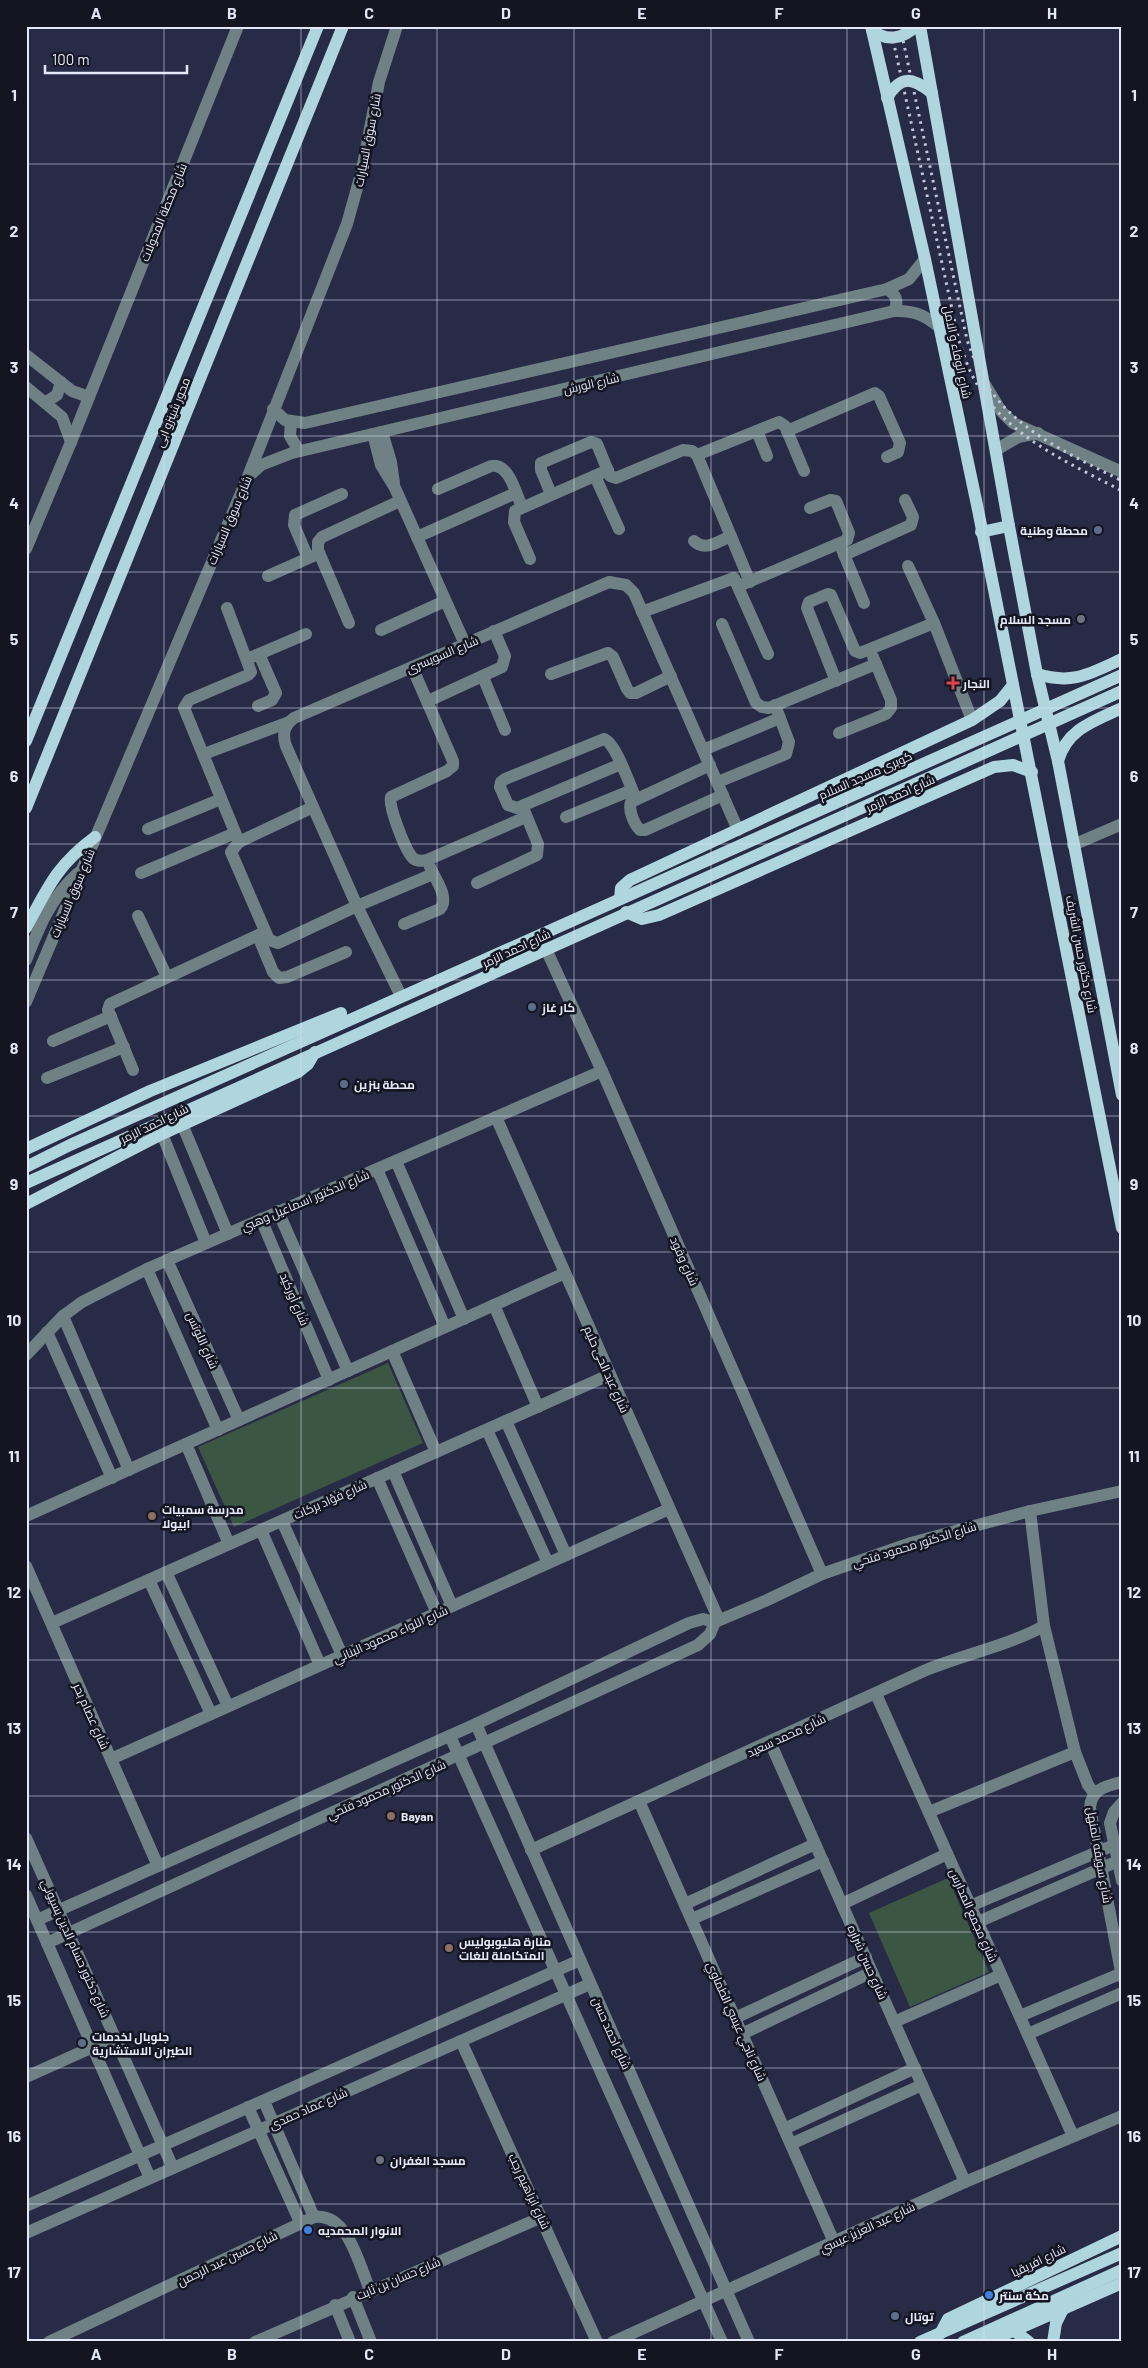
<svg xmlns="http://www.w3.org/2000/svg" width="1148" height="2368" viewBox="0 0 1148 2368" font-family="Barlow,Cairo,sans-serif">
	<rect width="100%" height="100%" fill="#282b46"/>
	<g fill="#3c5644">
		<polygon points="388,1363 423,1443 234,1527 198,1447"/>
		<polygon points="948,1878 989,1972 910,2007 869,1913"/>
	</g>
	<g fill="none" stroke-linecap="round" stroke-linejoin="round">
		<g stroke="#6f8185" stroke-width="12">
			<path d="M887 289C896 294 899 302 894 311"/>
			<polyline points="26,355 72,391 89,397"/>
			<polyline points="984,383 1001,411 1013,423 1122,472"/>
			<polyline points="26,387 62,417 71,442"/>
			<polyline points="46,402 57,395 61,382"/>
			<polyline points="273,409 285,420 305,423 887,289 909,279 925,259"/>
			<polyline points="291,422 290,436 299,451"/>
			<polyline points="757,431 767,456"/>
			<polyline points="787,431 875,393 879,396 900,443 898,452 887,457"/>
			<polyline points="382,432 391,462 394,483"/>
			<polyline points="373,434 381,465 395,488 465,644"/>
			<polyline points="996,450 1018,437 1038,433"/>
			<polyline points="697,455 779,422 785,426 804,471"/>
			<path d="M250 475 261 465 292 453 894 311C913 310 925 315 939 327"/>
			<polyline points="595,476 619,529"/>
			<path d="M438 489 491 466C509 462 516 494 522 507"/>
			<polyline points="551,494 541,470 541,463 591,442 597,444 610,476 616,478 683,450 692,451 697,455 750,582"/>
			<polyline points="417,537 516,493"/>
			<path d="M694 541C705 552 719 541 731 536"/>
			<polyline points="841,547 864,603"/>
			<polyline points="26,549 71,442 238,26"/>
			<polyline points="844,555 911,525 913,517 905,500"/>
			<polyline points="308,558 294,525 295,515 342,494"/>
			<polyline points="530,559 514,522 515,511 608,470"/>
			<polyline points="908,566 934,623 972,720"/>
			<polyline points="268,576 313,556"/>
			<polyline points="739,586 847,540 849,533 836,501 830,500 810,508"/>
			<polyline points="227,608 251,672 248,675 189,700 184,708 239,842"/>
			<polyline points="642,612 734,578 768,654"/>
			<polyline points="349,623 318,550 318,542 322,537 400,501"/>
			<polyline points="722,624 756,703 762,707 769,708 876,664"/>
			<polyline points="381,630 445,601"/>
			<polyline points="252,657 306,634"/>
			<path d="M412 667 453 761V766L447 771 391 797C388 806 405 849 412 857 416 862 422 861 427 860L526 817"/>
			<polyline points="551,674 608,653 613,657 627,689 630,693 636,693 671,676"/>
			<polyline points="483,677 505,730"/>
			<polyline points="836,681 807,608 809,602 828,594 831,595 855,651 860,653 934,623"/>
			<polyline points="428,701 502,667 505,656 494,631"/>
			<polyline points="258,706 272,700 276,693 259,654"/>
			<polyline points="839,733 886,714 891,708 891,700 873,657"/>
			<polyline points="703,750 780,718"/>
			<polyline points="204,754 289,722"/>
			<path d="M621 764 517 808 508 805 500 787 501 782 505 779 604 739C616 743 630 786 636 799"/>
			<path d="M710 765 631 802C628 810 634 824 640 830H645L723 795"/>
			<polyline points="718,782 786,754 789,742 775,705"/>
			<polyline points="313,807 239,842 231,852 269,940 278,943 357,906 433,874"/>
			<polyline points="566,817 632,790"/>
			<polyline points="148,829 221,799"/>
			<polyline points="1073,845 1122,824"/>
			<polyline points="141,873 235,833"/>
			<polyline points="477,883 537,855 538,844 524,810"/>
			<polyline points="138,916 167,977"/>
			<path d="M404 924 440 909C450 898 435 879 430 867"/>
			<polyline points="258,936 273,972 279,978 287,977 346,952"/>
			<polyline points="546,949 602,1071 822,1574"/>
			<path d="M26 960C39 927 51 897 78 873"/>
			<path d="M401 996 357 906 286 746C282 734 284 725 294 718L609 582 626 585 634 593 738 830"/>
			<polyline points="26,1002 247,479 347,224 362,170 379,82 397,26"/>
			<polyline points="53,1041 111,1016"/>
			<polyline points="133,1070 108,1010 110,1004 265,932"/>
			<polyline points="47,1078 124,1047"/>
			<polyline points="496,1117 719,1620"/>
			<polyline points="182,1124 228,1234"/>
			<polyline points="162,1134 206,1243"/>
			<polyline points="396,1161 464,1319"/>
			<polyline points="377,1169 445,1327"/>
			<polyline points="278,1211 348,1371"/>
			<polyline points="261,1219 329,1380"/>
			<polyline points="167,1260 239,1420"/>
			<polyline points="147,1269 218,1430"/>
			<polyline points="494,1305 538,1407"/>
			<polyline points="63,1316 129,1470"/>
			<polyline points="47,1332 112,1478"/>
			<polyline points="392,1351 436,1452"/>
			<polyline points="26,1355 63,1316 82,1302 147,1269 602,1071"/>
			<polyline points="506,1421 566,1555"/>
			<polyline points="487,1430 548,1563"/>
			<polyline points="186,1444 229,1544"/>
			<polyline points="393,1471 452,1606"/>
			<polyline points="377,1478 437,1613"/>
			<polyline points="1030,1511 1044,1626 1075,1752 1088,1785 1094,1793"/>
			<polyline points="26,1516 565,1273"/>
			<polyline points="282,1521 342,1655"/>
			<polyline points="261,1530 320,1665"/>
			<polyline points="26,1566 158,1866"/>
			<polyline points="166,1572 228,1706"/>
			<polyline points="149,1580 211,1714"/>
			<polyline points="52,1623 609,1375"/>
			<polyline points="876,1694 1073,2136"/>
			<polyline points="476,1724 749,2342"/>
			<polyline points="450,1736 722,2342"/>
			<polyline points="770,1742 965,2182"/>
			<polyline points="111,1759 669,1509"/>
			<path d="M1122 1782C1106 1786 1091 1789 1090 1808L1122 1977"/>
			<polyline points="639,1801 834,2242"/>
			<polyline points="1122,1803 1114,1812 1110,1823 1122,1881"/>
			<polyline points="929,1812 1075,1752"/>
			<polyline points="26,1838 173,2168"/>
			<path d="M531 1850 926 1670C965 1654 1007 1646 1044 1626"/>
			<polyline points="26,1895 150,2178"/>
			<polyline points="685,1904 815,1844"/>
			<polyline points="842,1904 947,1854"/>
			<polyline points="970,1906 1114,1845"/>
			<polyline points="692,1919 823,1861"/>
			<polyline points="37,1920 476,1724 689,1623 703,1619 715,1622 765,1601 822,1574 911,1543 1030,1511 1122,1491"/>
			<polyline points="978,1922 1118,1861"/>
			<polyline points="47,1943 698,1645 710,1634 715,1622"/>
			<polyline points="1020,2016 1122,1973"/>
			<polyline points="735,2018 866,1957"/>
			<polyline points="894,2022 1001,1975"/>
			<polyline points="742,2034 872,1972"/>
			<polyline points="1028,2034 1122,1993"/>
			<polyline points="461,2041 597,2342"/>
			<polyline points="26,2077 115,2037"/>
			<polyline points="264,2101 314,2217"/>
			<polyline points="248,2107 300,2222"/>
			<polyline points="784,2129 915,2068"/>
			<polyline points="791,2144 922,2085"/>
			<polyline points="26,2206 580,1960"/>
			<polyline points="26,2233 590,1984"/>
			<polyline points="353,2297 371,2342"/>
			<polyline points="335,2305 350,2342"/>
			<path d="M49 2342 314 2217C348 2212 359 2265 370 2290"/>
			<polyline points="255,2342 542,2217"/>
			<polyline points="613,2342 965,2182 1122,2116"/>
		</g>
		<g stroke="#afd5de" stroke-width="12">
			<polyline points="871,26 925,259 977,505 1122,1228"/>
			<polyline points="920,26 1009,526 1037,674 1058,761 1122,1095"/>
			<path d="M872 30C886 42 903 39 916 26"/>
			<path d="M887 98C901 74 913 78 932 93"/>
			<polyline points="981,532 1009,526"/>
			<path d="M1037 674C1073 685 1089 674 1122 659"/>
			<polyline points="26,741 318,26"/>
			<path d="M1058 761C1067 729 1094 721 1122 708"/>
			<polyline points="26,808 343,26"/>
			<polyline points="620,899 621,888 630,880 972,720 1000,701 1013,685"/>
			<polyline points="626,912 642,919 659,915 994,767 1013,765 1032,772"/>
			<path d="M26 928C48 887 57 865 95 837"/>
			<polyline points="26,1149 150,1091 341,1013"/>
			<polyline points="26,1167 70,1145 1122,675"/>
			<polyline points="26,1183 1122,691"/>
			<polyline points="26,1204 162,1134 298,1072 308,1064 315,1052"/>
			<polyline points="1013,2330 1029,2342"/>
			<polyline points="940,2334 948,2319 1122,2236"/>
			<polyline points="920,2342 1122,2253"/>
			<polyline points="963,2342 1122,2270"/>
			<polyline points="988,2342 1122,2283"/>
			<polyline points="1053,2342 1056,2323 1063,2309"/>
		</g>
		<g stroke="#c4c8db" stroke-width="3" stroke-dasharray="2.5 5" stroke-linecap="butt">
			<path d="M890 26 959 341C963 351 966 363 971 373 1000 434 1066 461 1122 491"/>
			<path d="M900 26 967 340C971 350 974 360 978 369 1005 427 1068 453 1122 481"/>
		</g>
	</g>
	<path fill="none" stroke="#e4e8f9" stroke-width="1" stroke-opacity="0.55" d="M164 26V2342M301 26V2342M437 26V2342M574 26V2342M711 26V2342M847 26V2342M984 26V2342M26 164H1122M26 300H1122M26 436H1122M26 572H1122M26 708H1122M26 844H1122M26 980H1122M26 1116H1122M26 1252H1122M26 1388H1122M26 1524H1122M26 1660H1122M26 1796H1122M26 1932H1122M26 2068H1122M26 2204H1122"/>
	<g fill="#5c6f8a" stroke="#141521" stroke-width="2">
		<circle cx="1098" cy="530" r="5"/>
		<circle cx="532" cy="1007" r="5"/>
		<circle cx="344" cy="1084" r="5"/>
		<circle cx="82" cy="2043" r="5"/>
		<circle cx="895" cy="2316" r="5"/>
	</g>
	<g fill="#6b7280" stroke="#141521" stroke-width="2">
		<circle cx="1081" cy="619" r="5"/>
		<circle cx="380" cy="2160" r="5"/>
	</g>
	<path fill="#e0444e" stroke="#141521" stroke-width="2" d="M950.5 675.5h5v5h5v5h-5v5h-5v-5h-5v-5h5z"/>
	<g fill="#8d6e63" stroke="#141521" stroke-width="2">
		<circle cx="152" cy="1516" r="5"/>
		<circle cx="391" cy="1816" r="5"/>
		<circle cx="449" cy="1948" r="5"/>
	</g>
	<g fill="#3f7fe0" stroke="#141521" stroke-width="2">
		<circle cx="308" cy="2230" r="5"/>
		<circle cx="989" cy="2295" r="5"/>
	</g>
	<g text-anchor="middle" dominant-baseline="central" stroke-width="5" stroke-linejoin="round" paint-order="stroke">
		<g font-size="12" fill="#e4e8f9" stroke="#141521">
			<text transform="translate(367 140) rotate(-79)">شارع سوق السيارات</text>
			<text transform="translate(163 212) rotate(-68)">شارع محطة المحولات</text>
			<text transform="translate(958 352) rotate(78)">شارع الوفاء و الامل</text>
			<text transform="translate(591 383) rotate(-13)">شارع الورش</text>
			<text transform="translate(172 412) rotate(-68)">محور شينزو ابى</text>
			<text transform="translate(229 520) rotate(-67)">شارع سوق السيارات</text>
			<text transform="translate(442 654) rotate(-23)">شارع السويسرى</text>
			<text transform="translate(865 775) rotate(-24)">كوبرى مسجد السلام</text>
			<text transform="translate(900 793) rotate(-24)">شارع احمد الزمر</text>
			<text transform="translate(72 893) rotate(-67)">شارع سوق السيارات</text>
			<text transform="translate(516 948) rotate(-25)">شارع احمد الزمر</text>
			<text transform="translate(1082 954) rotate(79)">شارع دكتور حسن الشريف</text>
			<text transform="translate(154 1123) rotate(-26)">شارع احمد الزمر</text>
			<text transform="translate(305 1200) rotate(-23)">شارع الدكتور اسماعيل وهبي</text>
			<text transform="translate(685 1261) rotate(66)">شارع وقود</text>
			<text transform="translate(295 1299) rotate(67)">شارع أوركيد</text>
			<text transform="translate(203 1340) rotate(66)">شارع اللوتس</text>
			<text transform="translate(607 1369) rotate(66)">شارع عبد الحى حليم</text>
			<text transform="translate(330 1499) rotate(-24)">شارع فؤاد بركات</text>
			<text transform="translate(914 1544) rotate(-17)">شارع الدكتور محمود فتحي</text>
			<text transform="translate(390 1634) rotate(-24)">شارع اللواء محمود البناني</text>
			<text transform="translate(92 1716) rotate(66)">شارع عصام بحر</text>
			<text transform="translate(786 1735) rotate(-25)">شارع محمد سعيد</text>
			<text transform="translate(386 1789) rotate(-24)">شارع الدكتور محمود فتحي</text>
			<text transform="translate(1100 1855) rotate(80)">شارع سويقه المنهل</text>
			<text transform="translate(974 1915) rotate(66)">شارع مجمع المدارس</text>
			<text transform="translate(76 1948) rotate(66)">شارع دكتور حسام الدين بسيوني</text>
			<text transform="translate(868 1962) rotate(66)">شارع حسن شراره</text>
			<text transform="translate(737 2021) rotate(66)">شارع ناجي عيسي الطماوي</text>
			<text transform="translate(612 2033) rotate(66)">شارع احمد حسن</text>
			<text transform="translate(308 2108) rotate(-24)">شارع عماد حمدى</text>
			<text transform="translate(530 2191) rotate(65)">شارع ابراهيم رجب</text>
			<text transform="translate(867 2227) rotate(-25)">شارع عبد العزيز عيسي</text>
			<text transform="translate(227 2258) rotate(-26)">شارع حسين عبد الرحمن</text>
			<text transform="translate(1038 2260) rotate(-26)">شارع افريقيا</text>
			<text transform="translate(398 2278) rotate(-23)">شارع حسان بن ثابت</text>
		</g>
		<g font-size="12" font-weight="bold" fill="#e4e8f9" stroke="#141521" text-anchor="start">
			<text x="1088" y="530" text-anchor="end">محطة وطنية</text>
			<text x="1071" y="619" text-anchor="end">مسجد السلام</text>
			<text x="963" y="683">النجار</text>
			<text x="542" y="1007">كار غاز</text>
			<text x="354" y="1084">محطة بنزين</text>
			<text x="162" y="1509">مدرسة سمبيات<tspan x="162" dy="14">ابيولا</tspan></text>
			<text x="401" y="1816">Bayan</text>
			<text x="459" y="1941">منارة هليوبوليس<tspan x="459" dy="14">المتكاملة للغات</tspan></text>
			<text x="92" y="2036">جلوبال لخدمات<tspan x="92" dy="14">الطيران الاستشارية</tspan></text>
			<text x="390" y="2160">مسجد الغفران</text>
			<text x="318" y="2230">الانوار المحمديه</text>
			<text x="999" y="2295">مكة سنتر</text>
			<text x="905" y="2316">توتال</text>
		</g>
	</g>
	<rect width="1148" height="2368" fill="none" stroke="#141521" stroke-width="55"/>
	<path d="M45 65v8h142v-8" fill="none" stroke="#e4e8f9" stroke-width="2.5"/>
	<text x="52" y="65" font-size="15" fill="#e4e8f9" stroke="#141521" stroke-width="4" paint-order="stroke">100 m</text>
	<rect x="28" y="28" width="1092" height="2312" fill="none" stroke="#e4e8f9" stroke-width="2"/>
	<g font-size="16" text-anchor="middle" font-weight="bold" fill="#e4e8f9">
		<text x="96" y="19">A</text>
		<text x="232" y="19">B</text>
		<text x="369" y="19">C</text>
		<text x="506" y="19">D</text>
		<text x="642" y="19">E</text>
		<text x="779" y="19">F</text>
		<text x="916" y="19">G</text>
		<text x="1052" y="19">H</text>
		<text x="14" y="101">1</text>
		<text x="1134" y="101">1</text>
		<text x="14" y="237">2</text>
		<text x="1134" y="237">2</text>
		<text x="14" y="373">3</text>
		<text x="1134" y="373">3</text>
		<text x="14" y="509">4</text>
		<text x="1134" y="509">4</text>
		<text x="14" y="645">5</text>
		<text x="1134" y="645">5</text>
		<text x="14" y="782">6</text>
		<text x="1134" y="782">6</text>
		<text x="14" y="918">7</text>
		<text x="1134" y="918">7</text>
		<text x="14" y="1054">8</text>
		<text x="1134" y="1054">8</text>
		<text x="14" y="1190">9</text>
		<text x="1134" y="1190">9</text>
		<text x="14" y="1326">10</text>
		<text x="1134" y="1326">10</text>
		<text x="14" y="1462">11</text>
		<text x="1134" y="1462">11</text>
		<text x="14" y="1598">12</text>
		<text x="1134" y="1598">12</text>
		<text x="14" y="1734">13</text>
		<text x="1134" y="1734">13</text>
		<text x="14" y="1870">14</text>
		<text x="1134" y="1870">14</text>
		<text x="14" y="2006">15</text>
		<text x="1134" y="2006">15</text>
		<text x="14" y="2142">16</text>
		<text x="1134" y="2142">16</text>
		<text x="14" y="2278">17</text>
		<text x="1134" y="2278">17</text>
		<text x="96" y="2360">A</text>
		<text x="232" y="2360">B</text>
		<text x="369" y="2360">C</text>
		<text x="506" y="2360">D</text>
		<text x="642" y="2360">E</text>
		<text x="779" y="2360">F</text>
		<text x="916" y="2360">G</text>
		<text x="1052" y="2360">H</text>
	</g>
</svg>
